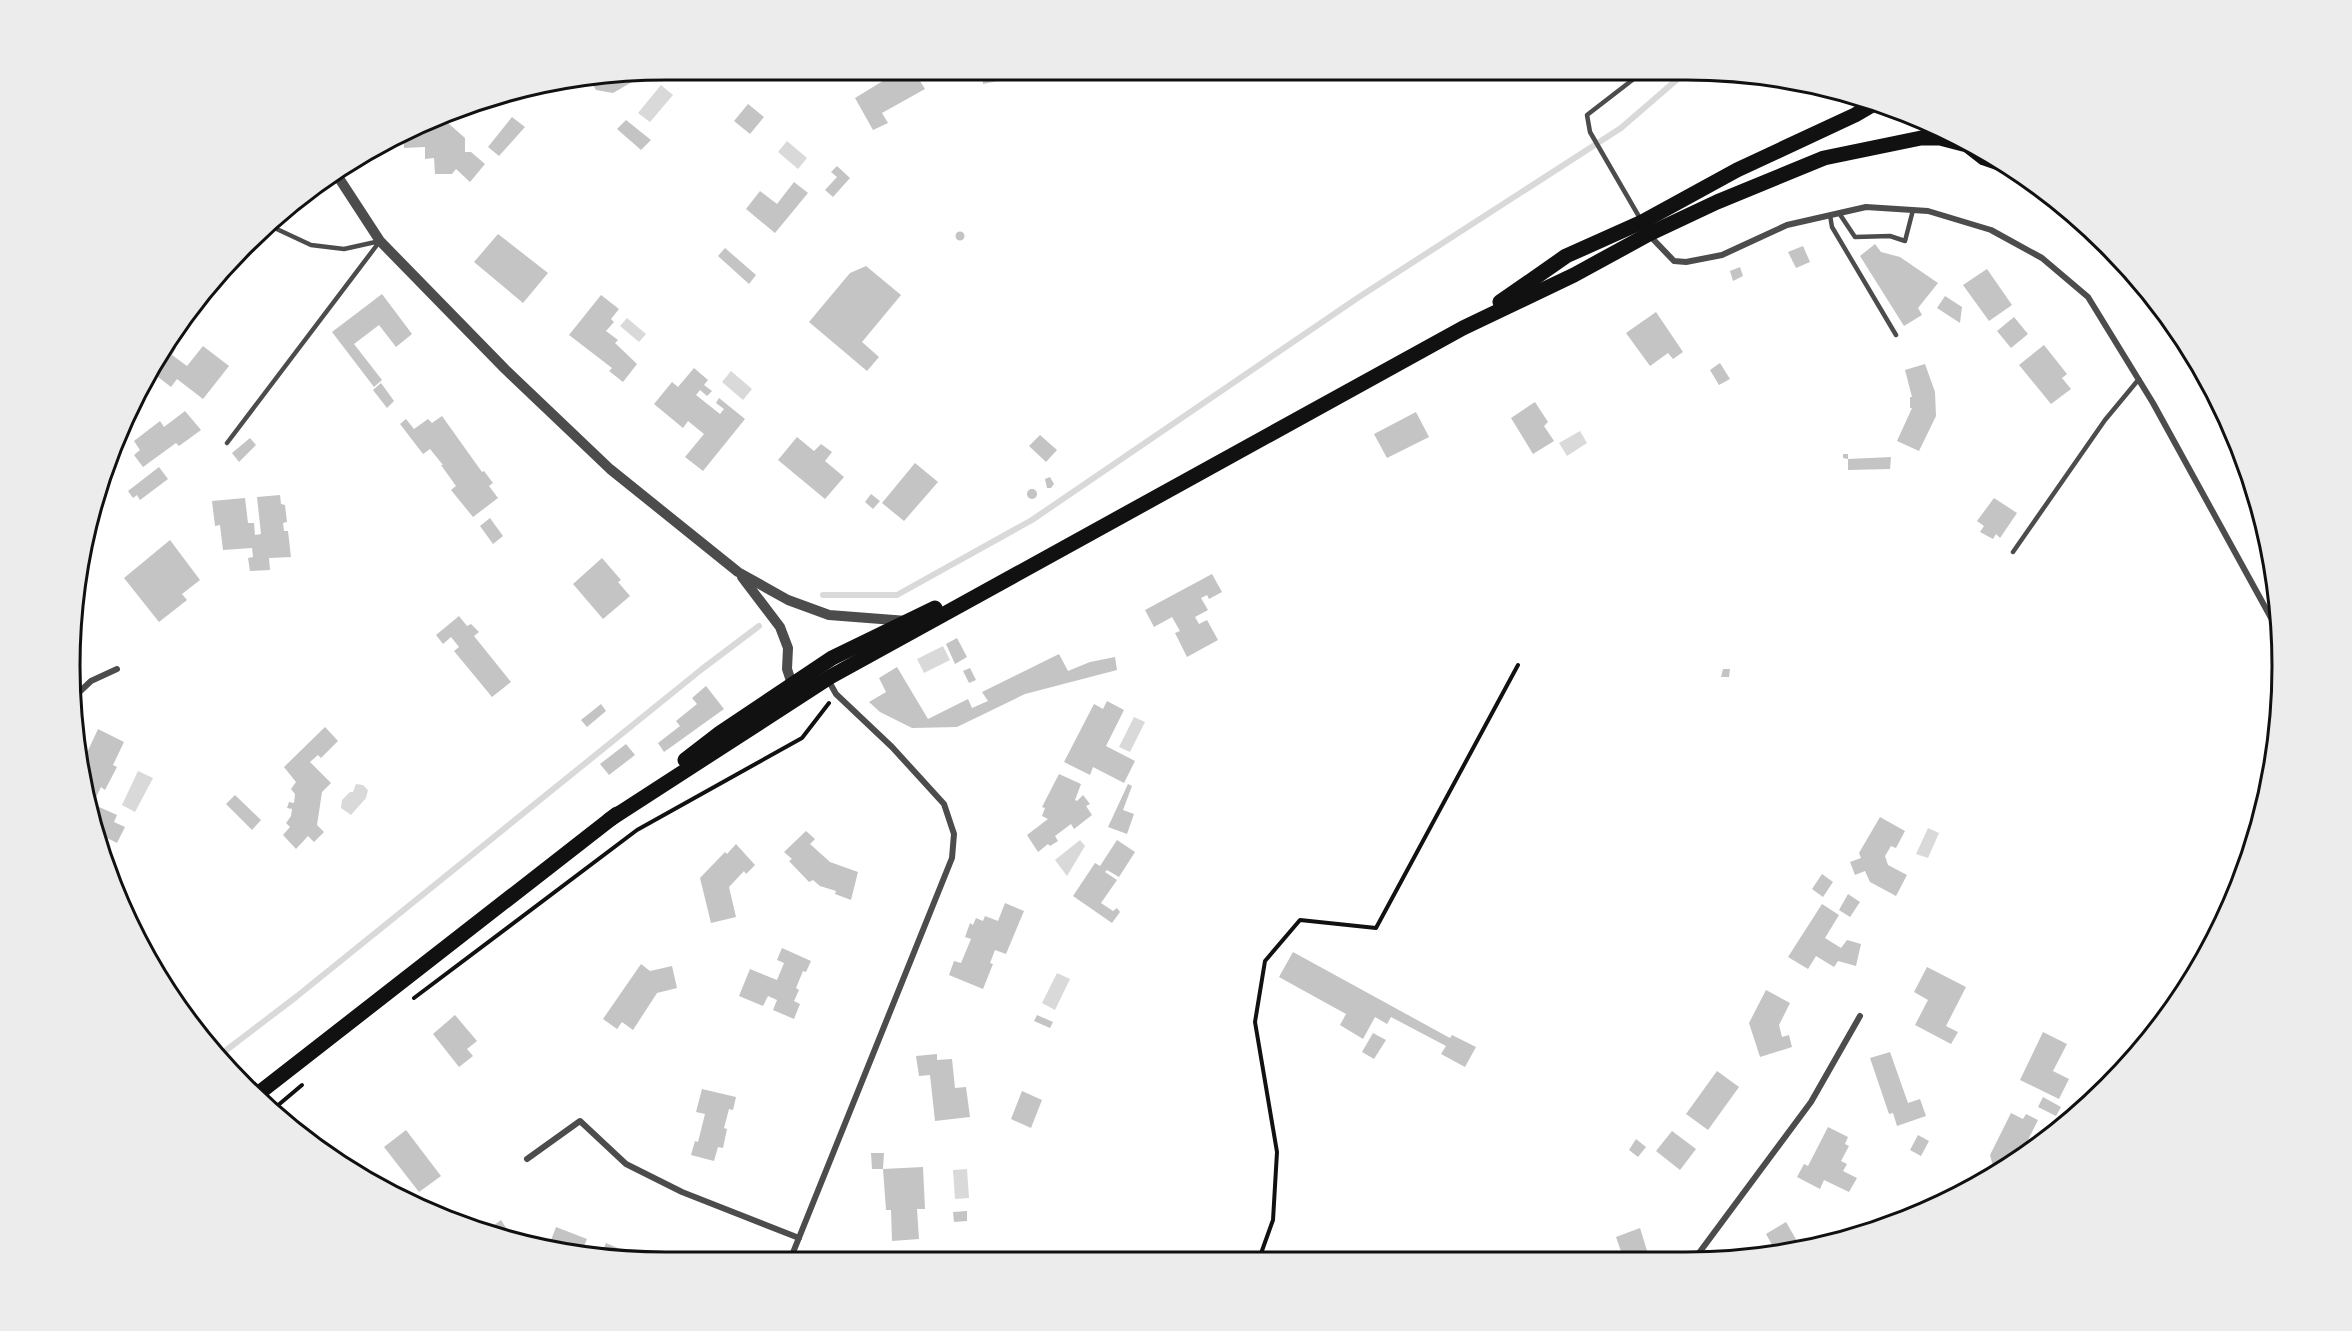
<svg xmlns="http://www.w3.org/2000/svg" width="2352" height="1331" viewBox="0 0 2352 1331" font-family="'Times New Roman',serif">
	<rect width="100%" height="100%" fill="#fff"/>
	<g fill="#d9d9d9">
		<polygon points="661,85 673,95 650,122 638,113"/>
		<polygon points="787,141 807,158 798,169 778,152"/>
		<polygon points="627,318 646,334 639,342 620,326"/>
		<polygon points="731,371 752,389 743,400 722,382"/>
		<polygon points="1580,431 1587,443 1567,456 1559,443"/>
		<polygon points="943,646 950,660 924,673 917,659"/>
		<polygon points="1134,717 1145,722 1130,752 1119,747"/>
		<polygon points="138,771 153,778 135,812 122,805"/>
		<polygon points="356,784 363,785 368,790 366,798 351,815 341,808 342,800 350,792 353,792"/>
		<polygon points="1928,828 1939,833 1928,858 1916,854"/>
		<polygon points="1080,840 1085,846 1067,876 1055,860"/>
		<polygon points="1057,973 1070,979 1055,1010 1042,1003"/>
		<polygon points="967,1169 969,1198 955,1199 953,1170"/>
	</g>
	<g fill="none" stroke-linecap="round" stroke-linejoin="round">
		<g stroke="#d9d9d9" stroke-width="6">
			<polyline points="823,595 897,595 1032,520 1359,297 1621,128 1688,70"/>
			<polyline points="216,1058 296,997 702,669 759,626"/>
		</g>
	</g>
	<g fill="#c4c4c4">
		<polygon points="896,73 915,73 925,89 882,113 888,123 873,130 855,98"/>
		<polygon points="982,73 1007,73 1007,79 983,84"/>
		<polygon points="593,74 630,74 634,76 632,82 613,93 596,90 590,80 594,77"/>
		<polygon points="748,104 764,117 750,134 734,121"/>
		<polygon points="512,117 525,127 499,156 488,147"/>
		<polygon points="626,120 651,140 641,150 617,129"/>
		<polygon points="448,123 465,138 465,152 471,152 485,164 470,182 456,169 452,174 435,174 434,158 425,159 425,147 404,148 403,130 418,124"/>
		<polygon points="837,166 850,178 833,197 825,190 837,177 831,172"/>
		<polygon points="794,182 808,193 775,233 746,209 760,191 777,204"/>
		<circle cx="960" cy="236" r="4.5"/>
		<polygon points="498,234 548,273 523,303 474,262"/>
		<polygon points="1875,244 1881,252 1900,257 1938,283 1918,308 1922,315 1904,326 1860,256"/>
		<polygon points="1803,246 1810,262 1796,268 1788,252"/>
		<polygon points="725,248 756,275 749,284 718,256"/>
		<polygon points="866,266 901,295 862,342 879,357 867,371 809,322 850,273"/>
		<polygon points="1740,267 1743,276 1733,281 1730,271"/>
		<polygon points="1987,269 2012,305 1989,321 1963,285"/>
		<polygon points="382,294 412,334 396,347 379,325 354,344 382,380 374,387 332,332"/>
		<polygon points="601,295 619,309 611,319 614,322 606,331 618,340 615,343 637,364 623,382 609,371 612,368 569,335"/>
		<polygon points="1945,296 1962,307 1960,323 1937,308"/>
		<polygon points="1656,312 1683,352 1673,359 1668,353 1650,366 1626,333"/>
		<polygon points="2014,317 2028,334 2011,348 1997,331"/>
		<polygon points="166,340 176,348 172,355 187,366 203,346 229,366 203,399 177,379 171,387 149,370"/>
		<polygon points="2044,345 2067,374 2062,378 2071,389 2051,404 2019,365"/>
		<polygon points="1720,363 1730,379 1719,385 1710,370"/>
		<polygon points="1925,364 1935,392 1936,416 1919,451 1897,441 1912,408 1910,408 1910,397 1912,397 1905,370"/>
		<polygon points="694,368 708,380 704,385 712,391 707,396 700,390 696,395 720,414 724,409 716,403 719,398 745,419 703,471 685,457 704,434 688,421 683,428 654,404 672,382 678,387"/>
		<polygon points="381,383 394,401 387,408 373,390"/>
		<polygon points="1535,402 1548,422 1544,426 1554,441 1533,454 1511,418"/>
		<polygon points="185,411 201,430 179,446 176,443 143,467 134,455 140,450 134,441 160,421 164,427"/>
		<polygon points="1416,412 1429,437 1387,458 1374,434"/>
		<polygon points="442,416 482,472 484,471 493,483 489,486 498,498 473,517 451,490 456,486 441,465 443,465 430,449 423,454 400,424 406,419 414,429 428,419 432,423"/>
		<polygon points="1040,435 1057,450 1046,462 1029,446"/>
		<polygon points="797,437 814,451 821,444 832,452 825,461 844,477 825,499 778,460"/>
		<polygon points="250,438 256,445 239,462 232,453"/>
		<polygon points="1843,454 1848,454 1848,459 1891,457 1890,469 1848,470 1848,459 1843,458"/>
		<polygon points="915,463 938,482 904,521 882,503"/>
		<polygon points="159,467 168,479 140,500 137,495 133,498 128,491"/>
		<polygon points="1050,477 1054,484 1051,488 1047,488 1045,479"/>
		<circle cx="1032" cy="494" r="5"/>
		<polygon points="871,494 880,501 873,509 865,502"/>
		<polygon points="280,495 281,504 285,505 287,522 283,523 284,531 288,531 291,557 269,558 270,570 250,571 248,558 253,557 252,548 223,550 220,525 215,526 212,501 245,498 248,523 254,523 255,535 261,534 257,497"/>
		<polygon points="1994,498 2017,513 2000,538 1996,534 1993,539 1980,532 1984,526 1977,521"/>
		<polygon points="490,518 503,536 493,544 480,526"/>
		<polygon points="170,540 200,580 182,594 187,600 159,622 124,578"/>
		<polygon points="602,558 621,580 618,582 630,596 603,619 573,584"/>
		<polygon points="1212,574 1222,592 1209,599 1207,595 1201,598 1208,610 1195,617 1199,624 1207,620 1218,640 1187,657 1175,633 1180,631 1172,617 1154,627 1145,610"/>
		<polygon points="459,616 467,626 471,624 479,632 474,636 511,682 492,697 454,651 459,647 451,637 443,644 436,635"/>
		<polygon points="957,638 967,657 955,664 946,644"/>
		<polygon points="1059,654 1068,671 1090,662 1115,657 1117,670 1025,694 957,727 912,728 880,712 869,702 886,692 879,678 897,667 928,719 968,699 972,708 988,701 982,692"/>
		<polygon points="970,668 976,680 969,683 963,671"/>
		<polygon points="1723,669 1730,669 1729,677 1721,677"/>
		<polygon points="706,686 724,709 664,752 658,743 680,726 676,721 697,704 692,698"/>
		<polygon points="1107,701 1124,710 1106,746 1135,761 1124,783 1093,767 1090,775 1064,762 1094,704 1103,709"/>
		<polygon points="601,704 606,711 587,727 581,720"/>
		<polygon points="325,727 338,741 321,758 318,755 310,762 331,783 322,792 317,825 324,832 314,842 308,836 296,849 283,835 290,827 286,823 291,816 292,809 287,808 289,802 294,803 295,794 291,789 296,782 284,767"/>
		<polygon points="98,729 124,742 113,765 117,767 105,790 101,787 90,810 95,813 97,806 117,815 114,822 125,827 117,843 101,835 103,833 95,829 81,782 79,770"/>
		<polygon points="626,744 635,755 609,775 600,764"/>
		<polygon points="1059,774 1081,784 1075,800 1077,801 1083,795 1090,804 1086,806 1092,815 1074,829 1071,824 1055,836 1058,841 1050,846 1048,844 1038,852 1027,835 1048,819 1042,816 1045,808 1042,807"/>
		<polygon points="1128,784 1132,786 1123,810 1134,814 1127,834 1108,827"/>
		<polygon points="235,795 261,820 252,830 226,804"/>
		<polygon points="1880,817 1905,831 1896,848 1891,846 1885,856 1888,865 1907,875 1896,896 1870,882 1865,871 1855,875 1850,862 1861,858 1859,853"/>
		<polygon points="806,831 815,839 810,844 830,862 858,872 851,900 835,894 836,891 820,886 813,880 809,882 789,861 792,859 784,852"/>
		<polygon points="1117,840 1135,852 1119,877 1107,870 1105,872 1117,880 1101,903 1113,911 1117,908 1120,912 1112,923 1073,896 1095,863 1100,866"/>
		<polygon points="736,844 755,865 746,874 744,871 729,887 736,917 711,923 700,878 725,852 727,854"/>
		<polygon points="1822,874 1833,882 1823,897 1812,889"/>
		<polygon points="1848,894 1860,902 1850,917 1839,910"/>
		<polygon points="1005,903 1024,911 1006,954 995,950 990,963 993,964 983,989 949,975 954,961 961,963 971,939 965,937 970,923 973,925 976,918 983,921 985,916 998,921"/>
		<polygon points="1822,904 1839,915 1825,938 1841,948 1847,940 1861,944 1856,966 1838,961 1834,967 1816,956 1808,969 1788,957"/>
		<polygon points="782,948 811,961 806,972 803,971 796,988 799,990 794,1001 800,1004 794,1019 773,1010 777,1000 768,996 763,1006 739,996 750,969 777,980 784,963 777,960"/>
		<polygon points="1293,952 1450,1038 1452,1035 1476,1047 1465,1067 1441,1054 1446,1046 1391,1017 1387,1024 1375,1017 1363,1039 1340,1025 1346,1014 1279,977"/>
		<polygon points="641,964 650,971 672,966 677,988 657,993 633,1030 622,1022 617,1029 603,1019"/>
		<polygon points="1927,967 1966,987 1946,1026 1958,1032 1951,1044 1915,1025 1928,1000 1914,992"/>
		<polygon points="1766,990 1790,1003 1779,1025 1782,1037 1789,1035 1792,1047 1760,1057 1749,1023"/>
		<polygon points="455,1015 477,1041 467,1049 473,1056 459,1067 433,1034"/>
		<polygon points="1037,1015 1053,1022 1050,1028 1034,1021"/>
		<polygon points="2043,1032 2067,1044 2053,1071 2069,1079 2059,1099 2020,1080"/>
		<polygon points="1373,1033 1386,1040 1374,1059 1362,1052"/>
		<polygon points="1890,1052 1908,1103 1920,1099 1926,1116 1897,1126 1893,1113 1889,1114 1870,1058"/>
		<polygon points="937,1054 937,1060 952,1059 955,1088 966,1087 970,1117 935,1121 930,1075 919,1076 916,1056"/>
		<polygon points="1717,1071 1739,1087 1708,1130 1686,1114"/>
		<polygon points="702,1089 736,1097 733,1110 729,1109 724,1128 727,1129 723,1148 718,1147 714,1161 691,1155 695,1141 698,1142 705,1114 696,1112"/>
		<polygon points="1022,1091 1042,1100 1031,1128 1011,1119"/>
		<polygon points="2043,1097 2061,1107 2056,1116 2038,1107"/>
		<polygon points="2011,1113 2023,1119 2026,1114 2038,1120 2019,1158 2021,1159 1995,1173 1990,1155"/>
		<polygon points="1828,1127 1848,1137 1845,1144 1849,1146 1841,1161 1847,1164 1843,1171 1857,1178 1849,1192 1824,1180 1820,1189 1797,1177 1804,1164 1808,1166"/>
		<polygon points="406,1130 441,1176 419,1192 384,1147"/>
		<polygon points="1672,1131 1696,1149 1680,1170 1656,1151"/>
		<polygon points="1918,1135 1929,1141 1921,1156 1910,1150"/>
		<polygon points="1636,1139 1646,1147 1638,1157 1629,1150"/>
		<polygon points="871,1153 884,1153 883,1169 872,1169"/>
		<polygon points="923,1167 925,1209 917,1209 919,1239 892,1241 891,1210 886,1210 883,1169"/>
		<polygon points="967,1211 967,1221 954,1222 953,1212"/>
		<polygon points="501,1220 508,1231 500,1237 486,1231"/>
		<polygon points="1786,1222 1801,1248 1777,1254 1766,1234"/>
		<polygon points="556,1227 587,1239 581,1253 548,1248"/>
		<polygon points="1640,1228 1649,1257 1623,1257 1616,1237"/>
		<polygon points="606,1243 620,1249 617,1259 601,1255"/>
	</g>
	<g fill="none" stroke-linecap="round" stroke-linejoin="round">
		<g stroke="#111" stroke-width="4">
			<polyline points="414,998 637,830 802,738 829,703"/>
			<polyline points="270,1112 302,1085"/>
			<polyline points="1259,1259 1273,1220 1277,1152 1255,1022 1265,961 1300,920 1376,928 1518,665"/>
		</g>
		<g stroke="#4c4c4c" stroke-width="4.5">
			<polyline points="1839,213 1855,237 1890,236 1905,241 1913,210"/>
			<polyline points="1830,215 1832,227 1896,335"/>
			<polyline points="1641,220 1590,132 1587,115 1644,71"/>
			<polyline points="227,443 380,241 344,249 311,245 266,224"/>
			<polyline points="2013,552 2105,420 2139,379"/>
		</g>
		<g stroke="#4c4c4c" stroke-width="6">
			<polyline points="1650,236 1674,261 1686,262 1722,255 1787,225 1866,207 1928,211 1991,230 2042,258 2088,297 2153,403 2281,636"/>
			<polyline points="70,701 91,681 117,669"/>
			<polyline points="527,1159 580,1121 626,1164 682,1192 799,1238"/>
			<polyline points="1696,1257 1811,1102 1860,1016"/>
			<polyline points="790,1260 952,858 954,834 944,804 892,747 836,694 831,685 830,678"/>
		</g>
		<g stroke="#4c4c4c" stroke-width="10">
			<polyline points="335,172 380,241 505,369 610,469 738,572 788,600 829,615 907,621"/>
			<polyline points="742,577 780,627 788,648 787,669 792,684"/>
		</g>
		<g stroke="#111" stroke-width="15">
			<polyline points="1957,137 1984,158 2010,167"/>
			<polyline points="1500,302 1566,256 1642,222 1737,170 1855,115 1879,101"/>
			<polyline points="685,760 720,733 832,658 935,608"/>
			<polyline points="609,820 830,677 1463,328 1574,275 1649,234 1717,202 1824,158 1921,138 1940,138 1963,144"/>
			<polyline points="255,1096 617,814"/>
		</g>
	</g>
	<path d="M0 0H2352V1331H0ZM666 80H1686A586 586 0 0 1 2272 666V666A586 586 0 0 1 1686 1252H666A586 586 0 0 1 80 666V666A586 586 0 0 1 666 80Z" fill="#ececec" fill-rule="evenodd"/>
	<path fill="none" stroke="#111" stroke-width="3" d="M666 80H1686A586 586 0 0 1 2272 666V666A586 586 0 0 1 1686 1252H666A586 586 0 0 1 80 666V666A586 586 0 0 1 666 80Z"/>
</svg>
